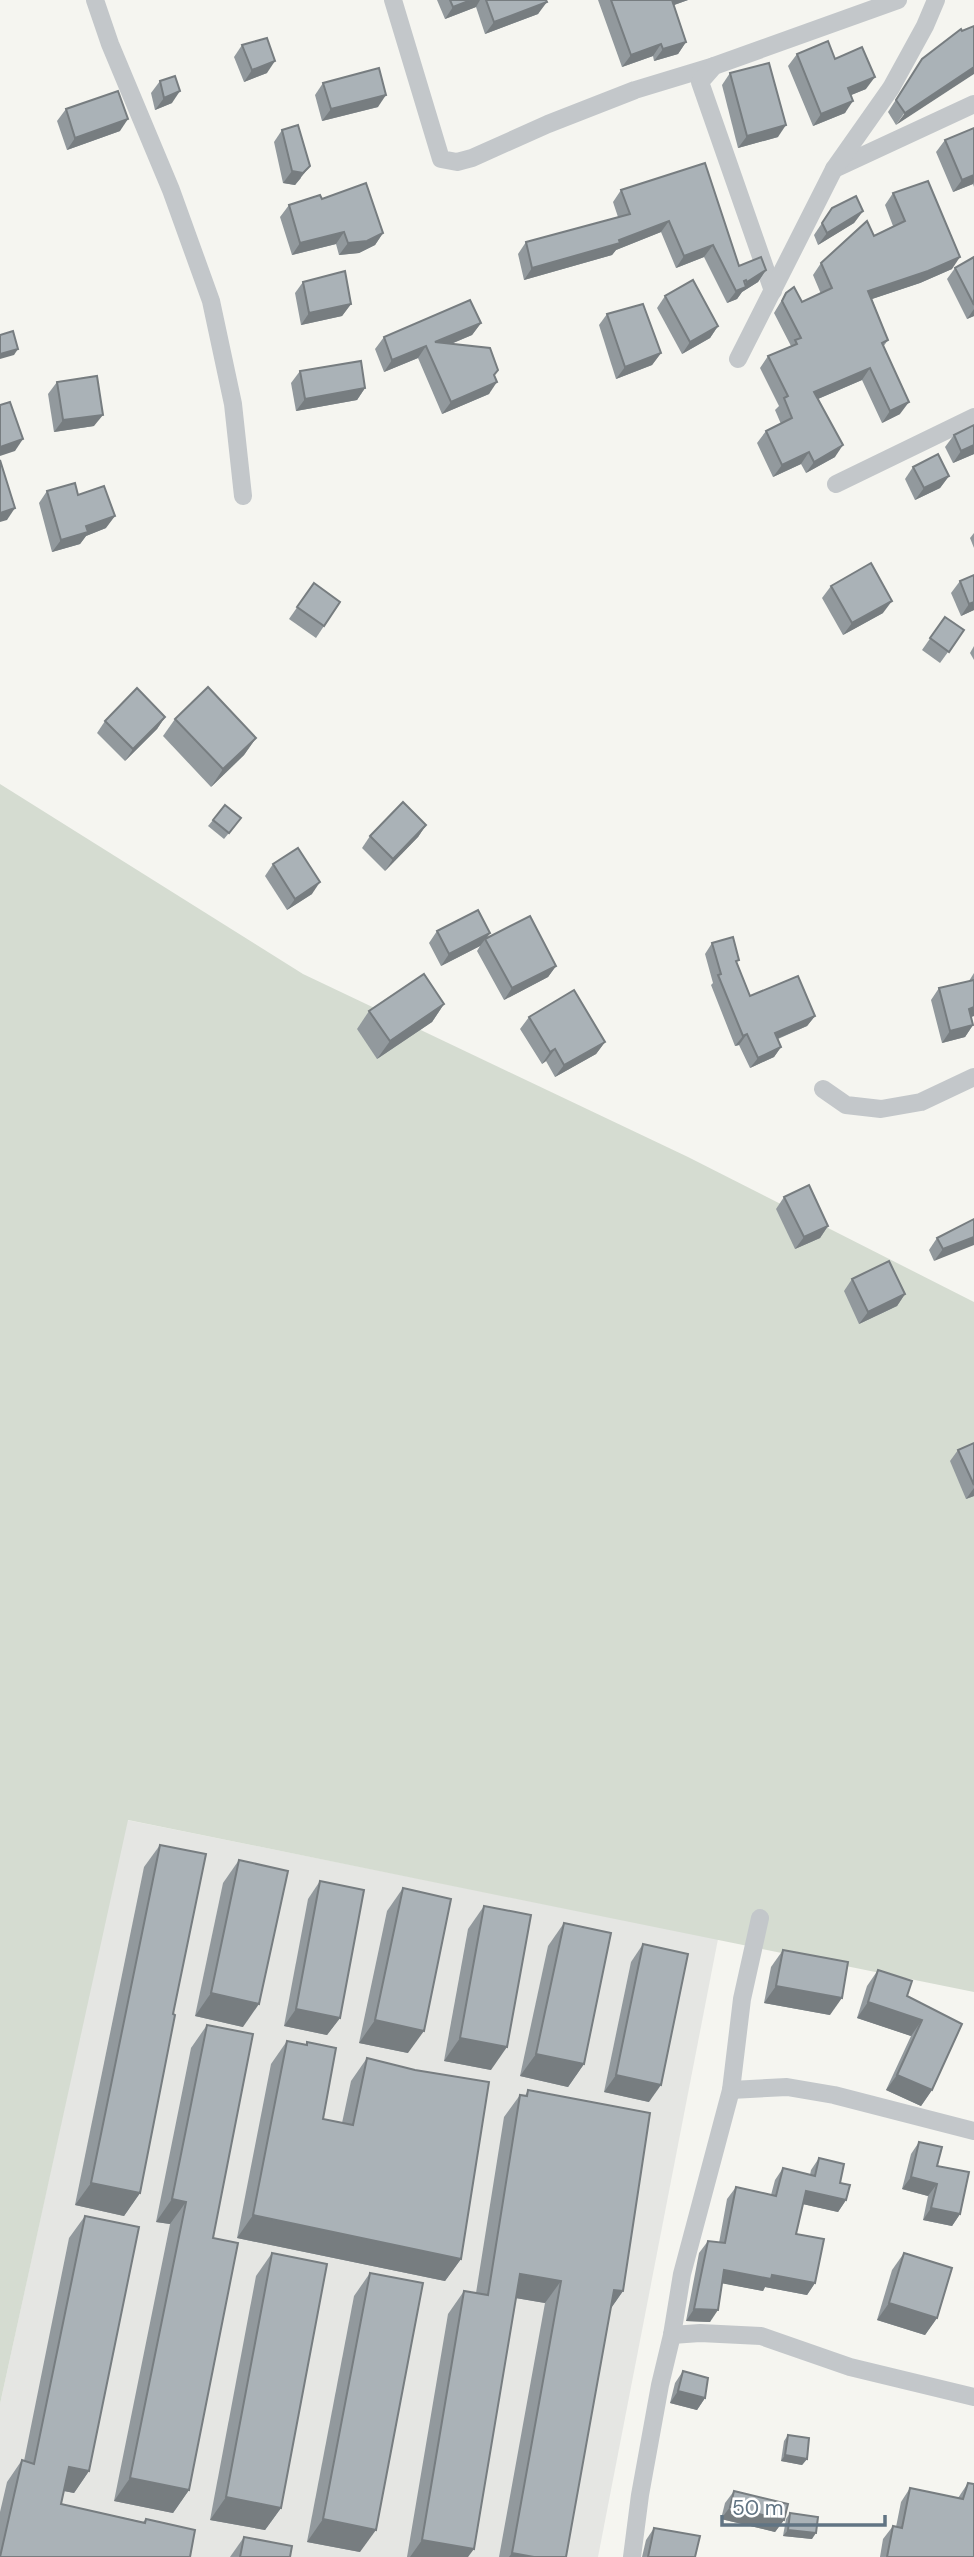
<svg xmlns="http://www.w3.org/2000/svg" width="974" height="2557" viewBox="0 0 974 2557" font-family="'DM Sans',sans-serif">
	<rect width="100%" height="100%" fill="#f5f5f0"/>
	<polygon fill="#e5e6e3" points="127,1820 718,1939 598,2557 0,2557 0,2404"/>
	<polygon fill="#d5dcd1" points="0,784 303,974 688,1157 974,1302 974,1992 128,1820 0,2404"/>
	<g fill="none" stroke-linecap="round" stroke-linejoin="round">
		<g stroke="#c3c7ca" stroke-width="18">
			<polyline points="95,0 110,44 171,190 211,301 233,404 243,496"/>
			<polyline points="393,0 441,159 457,162 472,158 548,124 635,90 714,66"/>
			<polyline points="834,169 974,104"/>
			<polyline points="773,291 700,82 714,66 898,0"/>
			<polyline points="738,359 834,169 891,88 925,26 936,0"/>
			<polyline points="836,484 974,417"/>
			<polyline points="823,1089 846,1105 881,1109 921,1102 974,1077"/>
			<polyline points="731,2090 787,2087 834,2095 974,2131"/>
			<polyline points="672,2335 700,2333 761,2336 850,2367 974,2397"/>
			<polyline points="632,2557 640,2495 660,2385 672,2335 682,2274 731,2090 742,1999 760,1918"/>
		</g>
	</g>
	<g fill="#92999d">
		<polygon points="437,0 546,0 538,14 485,34 476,7 445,19"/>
		<polygon points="598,0 688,0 674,5 686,42 678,54 654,61 653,56 622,67"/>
		<polygon points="962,31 896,125 888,112 922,59"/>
		<polygon points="242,45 267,73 244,82 234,57"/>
		<polygon points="797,54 835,59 866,89 851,95 845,113 813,126 788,66"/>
		<polygon points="730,73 778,137 738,148 722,85"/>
		<polygon points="160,81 172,103 155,110 151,93"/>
		<polygon points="323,83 378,107 322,121 315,95"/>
		<polygon points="66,109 120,131 67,150 57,121"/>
		<polygon points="974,128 974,187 973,184 953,192 936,152 945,140"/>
		<polygon points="282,130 301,178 295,185 283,183 274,142"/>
		<polygon points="705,163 739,266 766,270 758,282 742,292 737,299 727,303 704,257 676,268 661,232 616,250 612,255 524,280 518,254 526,242 618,217 613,202 621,190"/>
		<polygon points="893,193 952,269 920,283 872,299 888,340 883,347 900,414 882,423 862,380 818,399 835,457 806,473 801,464 773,477 757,443 766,431 781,424 775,410 779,406 760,368 768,356 791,346 774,313 786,293 802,302 821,294 813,275 821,263 893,226 885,205"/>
		<polygon points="289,205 383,233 375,245 359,253 339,255 336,244 292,255 280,217"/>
		<polygon points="832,208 863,211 854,223 818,245 814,235"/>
		<polygon points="974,257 974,316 967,319 947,279 955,268"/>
		<polygon points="303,282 351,304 342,316 301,325 295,293"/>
		<polygon points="665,296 718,326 710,338 682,354 657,308"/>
		<polygon points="607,314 661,353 652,365 616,379 599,325"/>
		<polygon points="481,323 472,335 451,344 494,375 489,394 442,414 418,358 384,372 375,349 384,337"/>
		<polygon points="300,371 365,388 357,400 296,411 291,383"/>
		<polygon points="57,382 94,426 54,432 48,394"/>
		<polygon points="954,435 974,454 953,463 945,447"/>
		<polygon points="913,467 949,476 940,488 915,500 905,479"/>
		<polygon points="47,491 78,495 106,528 86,536 80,544 52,552 39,503"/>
		<polygon points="974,533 974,548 970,538"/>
		<polygon points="960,581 974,610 961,616 951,593"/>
		<polygon points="314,583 340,602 316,638 289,619"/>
		<polygon points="831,586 883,613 843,635 822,598"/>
		<polygon points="945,617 964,630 940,663 922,650"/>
		<polygon points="974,646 974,660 970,653"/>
		<polygon points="165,717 157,729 125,761 97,733 105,721"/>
		<polygon points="175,719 256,738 244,755 211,787 163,736"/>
		<polygon points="241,818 224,839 208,826 213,820"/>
		<polygon points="426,825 418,837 385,871 362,848 370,836"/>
		<polygon points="273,864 312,894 287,910 265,876"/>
		<polygon points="437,931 490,933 487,938 556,966 548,977 504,1000 477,951 480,946 441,966 429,943"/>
		<polygon points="712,943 737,964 750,996 815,1016 807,1026 778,1039 781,1047 774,1057 750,1068 739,1045 735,1046 711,985 713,983 705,954"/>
		<polygon points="974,973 974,1016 971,1017 973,1025 965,1037 942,1043 931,1000 939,988 969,981"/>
		<polygon points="444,1004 432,1022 377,1059 357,1029 369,1011"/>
		<polygon points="529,1017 605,1042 596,1054 555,1077 546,1061 542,1064 520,1029"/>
		<polygon points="784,1197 828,1226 820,1238 795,1249 776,1209"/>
		<polygon points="974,1219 934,1261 929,1250 937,1238"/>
		<polygon points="852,1279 905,1294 897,1306 859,1324 844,1291"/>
		<polygon points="974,1443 974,1496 966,1499 950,1461 958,1450"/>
		<polygon points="160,1845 173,2014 140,2193 124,2216 75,2205 144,1867"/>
		<polygon points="239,1860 243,2027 195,2016 223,1883"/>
		<polygon points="320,1881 340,2018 327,2035 284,2026 308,1899"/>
		<polygon points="403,1888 408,2053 359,2043 387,1911"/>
		<polygon points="484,1906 491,2070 444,2061 468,1929"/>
		<polygon points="564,1923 584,2064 568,2087 520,2076 548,1946"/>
		<polygon points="643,1944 649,2102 604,2092 631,1962"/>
		<polygon points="783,1950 830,2015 764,2003 771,1967"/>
		<polygon points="878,1970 907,1996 962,2024 932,2090 921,2106 886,2090 911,2036 857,2018 867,1986"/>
		<polygon points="207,2025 189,2490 173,2513 114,2501 170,2224 156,2222 191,2048"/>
		<polygon points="287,2041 305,2045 307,2042 323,2119 342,2123 351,2081 367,2058 461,2259 445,2281 237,2238 271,2064"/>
		<polygon points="528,2090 623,2291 611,2308 566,2557 499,2557 545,2303 516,2298 468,2557 407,2557 448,2314 464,2291 476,2293 504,2117 520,2095 525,2096"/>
		<polygon points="919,2142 937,2166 960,2214 952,2226 923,2220 928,2196 902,2189 911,2154"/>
		<polygon points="819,2158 840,2183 846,2200 838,2212 803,2204 796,2234 815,2283 807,2295 765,2287 763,2291 722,2283 710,2322 686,2321 699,2253 708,2241 719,2243 727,2199 736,2187 771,2195 775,2180 783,2168 810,2175 811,2170"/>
		<polygon points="85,2216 89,2471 74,2493 64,2491 61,2504 143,2522 146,2519 195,2530 0,2557 0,2512 7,2482 22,2460 24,2461 69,2238"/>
		<polygon points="272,2253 281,2508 265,2530 210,2520 256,2276"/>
		<polygon points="904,2253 937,2318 925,2335 877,2320 892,2270"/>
		<polygon points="370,2273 360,2552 307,2542 354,2296"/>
		<polygon points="683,2371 705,2398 697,2410 670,2403 675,2383"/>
		<polygon points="788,2435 807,2459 802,2465 781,2461 784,2441"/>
		<polygon points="968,2483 974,2557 880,2557 883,2539 893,2526 896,2527 901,2502 910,2488 958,2498"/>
		<polygon points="734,2491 784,2520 775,2532 721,2519 725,2503"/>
		<polygon points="790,2513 812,2539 783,2536 786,2519"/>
		<polygon points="654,2528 695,2557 642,2557 646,2540"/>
		<polygon points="244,2537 290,2557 230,2557"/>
	</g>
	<g fill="#777d80">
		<polygon points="471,0 480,0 476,7 445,19 453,7"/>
		<polygon points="669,0 688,0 663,9"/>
		<polygon points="547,2 538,14 485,34 494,22"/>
		<polygon points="686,42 678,54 654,61 663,49"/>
		<polygon points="661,44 653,56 622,67 631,55"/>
		<polygon points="275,61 267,73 244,82 252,70"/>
		<polygon points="974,67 974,74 896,125 905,113"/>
		<polygon points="875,77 866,89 839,100 848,88"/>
		<polygon points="180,91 172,103 155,110 164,98"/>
		<polygon points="386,95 378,107 322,121 331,109"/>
		<polygon points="853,101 845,113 813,126 821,114"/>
		<polygon points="128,119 120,131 67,150 75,138"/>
		<polygon points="786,125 778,137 738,148 747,136"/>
		<polygon points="310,166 295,185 283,183 292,171"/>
		<polygon points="974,175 974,182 973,184 953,192 962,180"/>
		<polygon points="863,211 854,223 818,245 827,233"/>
		<polygon points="669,221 661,232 616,250 612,255 524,280 532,268 619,240"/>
		<polygon points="344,232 336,244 292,255 300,243"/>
		<polygon points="383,233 375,245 359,253 339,255 348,243"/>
		<polygon points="713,245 704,257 676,268 684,256"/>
		<polygon points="960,257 952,269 920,283 860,303 868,291"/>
		<polygon points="766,270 758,282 742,292 737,299 727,303 744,281 746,280 740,289 743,288 747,282"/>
		<polygon points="351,304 342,316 301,325 309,313"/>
		<polygon points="974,309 974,316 967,319"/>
		<polygon points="481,323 472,335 429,353 435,342"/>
		<polygon points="718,326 710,338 682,354 690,342"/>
		<polygon points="426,346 418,358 384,372 392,360"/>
		<polygon points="18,349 14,355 0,359 0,354"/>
		<polygon points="661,353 652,365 616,379 625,367"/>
		<polygon points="870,368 862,380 806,404 814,392"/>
		<polygon points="497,382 489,394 442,414 451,402"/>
		<polygon points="365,388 357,400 296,411 305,399"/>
		<polygon points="909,402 900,414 882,423 890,411"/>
		<polygon points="103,415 94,426 54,432 63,420"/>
		<polygon points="23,439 15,451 0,456 0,447"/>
		<polygon points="843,445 835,457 806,473 814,462"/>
		<polygon points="974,445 974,454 953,463 961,451"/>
		<polygon points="809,452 801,464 773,477 782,465"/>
		<polygon points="949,476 940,488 915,500 924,488"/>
		<polygon points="15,508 7,520 0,522 0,513"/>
		<polygon points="115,516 106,528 86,536 80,544 52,552 61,540 86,526"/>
		<polygon points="892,601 883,613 843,635 852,623"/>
		<polygon points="974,602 974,610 961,616 969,604"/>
		<polygon points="165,717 157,729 125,761 133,749"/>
		<polygon points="256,738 244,755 211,787 223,769"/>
		<polygon points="426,825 418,837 385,871 393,859"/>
		<polygon points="320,882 312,894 287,910 295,899"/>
		<polygon points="490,933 480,946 441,966 449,954"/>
		<polygon points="556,966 548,977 504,1000 512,988"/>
		<polygon points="444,1004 432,1022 377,1059 390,1041"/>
		<polygon points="974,1007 974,1016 961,1020 969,1009"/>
		<polygon points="815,1016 807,1026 767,1043 775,1033"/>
		<polygon points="973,1025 965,1037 942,1043 950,1031"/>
		<polygon points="747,1034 739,1045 735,1046 743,1036"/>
		<polygon points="605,1042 596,1054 555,1077 564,1065"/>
		<polygon points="781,1047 774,1057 750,1068 758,1058"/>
		<polygon points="555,1049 546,1061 542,1064 550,1052"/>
		<polygon points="828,1226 820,1238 795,1249 804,1237"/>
		<polygon points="974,1237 974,1245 934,1261 943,1249"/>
		<polygon points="905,1294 897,1306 859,1324 868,1312"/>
		<polygon points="974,1488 974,1496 966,1499"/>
		<polygon points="776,1986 842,1998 830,2015 764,2003"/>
		<polygon points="211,1993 259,2004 243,2027 195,2016"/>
		<polygon points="868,2002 922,2020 911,2036 857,2018"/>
		<polygon points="296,2009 340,2018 327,2035 284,2026"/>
		<polygon points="375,2020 424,2031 408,2053 359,2043"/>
		<polygon points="460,2038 507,2047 491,2070 444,2061"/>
		<polygon points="536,2054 584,2064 568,2087 520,2076"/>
		<polygon points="616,2075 661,2085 649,2102 604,2092"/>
		<polygon points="897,2075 932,2090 921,2106 886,2090"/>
		<polygon points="911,2177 937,2184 928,2196 902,2189"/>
		<polygon points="91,2183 140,2193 124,2216 75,2205"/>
		<polygon points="806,2191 846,2200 838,2212 798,2203"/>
		<polygon points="172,2199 186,2202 170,2224 156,2222"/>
		<polygon points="931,2208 960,2214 952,2226 923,2220"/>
		<polygon points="253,2215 461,2259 445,2281 237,2238"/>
		<polygon points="724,2270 772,2275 815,2283 807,2295 765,2287 763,2291 715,2282"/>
		<polygon points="520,2274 561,2281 545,2303 504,2296"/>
		<polygon points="614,2290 623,2291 607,2314"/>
		<polygon points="889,2303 937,2318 925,2335 877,2320"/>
		<polygon points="694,2309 718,2310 710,2322 686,2321"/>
		<polygon points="678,2391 705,2398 697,2410 670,2403"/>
		<polygon points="785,2455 807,2459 802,2465 781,2461"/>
		<polygon points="69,2467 89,2471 74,2493 54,2489"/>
		<polygon points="130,2478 189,2490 173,2513 114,2501"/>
		<polygon points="226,2497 281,2508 265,2530 210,2520"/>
		<polygon points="730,2507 784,2520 775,2532 721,2519"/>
		<polygon points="323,2519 376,2530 360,2552 307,2542"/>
		<polygon points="788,2530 816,2533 812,2539 783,2536"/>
		<polygon points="422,2540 474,2549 468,2557 410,2557"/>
		<polygon points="512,2553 534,2557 509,2557"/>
	</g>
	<g fill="#aab2b7" stroke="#777d80" stroke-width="2">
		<polygon points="450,0 471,0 453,7"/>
		<polygon points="486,0 546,0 547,2 494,22"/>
		<polygon points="611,0 672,0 686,42 663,49 661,44 631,55"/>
		<polygon points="974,26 974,67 905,113 896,100 922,59 961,29 962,31"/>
		<polygon points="267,38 275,61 252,70 242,45"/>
		<polygon points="828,41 835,59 862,47 875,77 848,88 853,101 821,114 797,54"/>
		<polygon points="769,63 786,125 747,136 730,73"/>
		<polygon points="379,68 386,95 331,109 323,83"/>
		<polygon points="175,76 180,91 164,98 160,81"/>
		<polygon points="118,91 128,119 75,138 66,109"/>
		<polygon points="298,125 310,166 303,173 292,171 282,130"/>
		<polygon points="974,128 974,175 962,180 945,140"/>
		<polygon points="705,163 739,266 761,257 766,270 747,282 746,280 744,281 746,287 736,291 713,245 684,256 669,221 619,240 620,243 532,268 526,242 630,214 621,190"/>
		<polygon points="928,181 960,257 928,271 868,291 888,340 882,343 909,402 890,411 870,368 814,392 843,445 814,462 809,452 782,465 766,431 792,418 784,398 788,396 768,356 797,344 795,340 801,338 782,301 786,293 794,287 802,302 832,288 821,263 867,221 874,236 905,221 893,193"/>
		<polygon points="366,183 383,233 367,241 348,243 344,232 300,243 289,205 320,195 322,199"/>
		<polygon points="856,196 863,211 827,233 822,223 832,208"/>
		<polygon points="974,257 974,305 955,268"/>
		<polygon points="345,271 351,304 309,313 303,282"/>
		<polygon points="693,280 718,326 690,342 665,296"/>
		<polygon points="470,300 481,323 435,342 490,348 498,370 494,375 497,382 451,402 426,346 392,360 384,337"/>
		<polygon points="643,304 661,353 625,367 607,314"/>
		<polygon points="13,331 18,349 0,354 0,335"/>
		<polygon points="361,361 365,388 305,399 300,371"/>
		<polygon points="97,376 103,415 63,420 57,382"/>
		<polygon points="10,402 23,439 0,447 0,405"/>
		<polygon points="974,425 974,445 961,451 954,435"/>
		<polygon points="938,454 949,476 924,488 913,467"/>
		<polygon points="0,460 15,508 0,513"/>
		<polygon points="75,483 78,495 104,486 115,516 86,526 88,532 61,540 47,491"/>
		<polygon points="871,563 892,601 852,623 831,586"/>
		<polygon points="974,575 974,602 969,604 960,581"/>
		<polygon points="314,583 340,602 324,626 297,607"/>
		<polygon points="945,617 964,630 949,652 930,638"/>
		<polygon points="208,687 256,738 223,769 175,719"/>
		<polygon points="137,688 165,717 133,749 105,721"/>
		<polygon points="403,802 426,825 393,859 370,836"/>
		<polygon points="225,805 241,818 229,833 213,820"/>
		<polygon points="298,848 320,882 295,899 273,864"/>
		<polygon points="478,910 490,933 449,954 437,931"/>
		<polygon points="530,916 556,966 512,988 485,939"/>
		<polygon points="733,937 739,960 736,961 750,996 798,976 815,1016 775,1033 781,1047 758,1058 747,1034 743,1036 718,975 721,974 712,943"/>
		<polygon points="424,974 444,1004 390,1041 369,1011"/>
		<polygon points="974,980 974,1007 969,1009 973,1025 950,1031 939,988"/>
		<polygon points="574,990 605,1042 564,1065 555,1049 550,1052 529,1017"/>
		<polygon points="809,1185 828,1226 804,1237 784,1197"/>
		<polygon points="974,1219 974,1237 943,1249 937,1238"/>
		<polygon points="889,1261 905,1294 868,1312 852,1279"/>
		<polygon points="974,1443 974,1485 958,1450"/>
		<polygon points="160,1845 206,1854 173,2014 175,2015 140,2193 91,2183"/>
		<polygon points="239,1860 288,1871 259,2004 211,1993"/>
		<polygon points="320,1881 364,1890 340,2018 296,2009"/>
		<polygon points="403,1888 451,1899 424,2031 375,2020"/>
		<polygon points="484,1906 531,1915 507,2047 460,2038"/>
		<polygon points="564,1923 611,1933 584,2064 536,2054"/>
		<polygon points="643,1944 688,1954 661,2085 616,2075"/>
		<polygon points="783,1950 848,1962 842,1998 776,1986"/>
		<polygon points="878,1970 912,1981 907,1996 962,2024 932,2090 897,2075 922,2020 868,2002"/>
		<polygon points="207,2025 253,2034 213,2238 238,2243 189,2490 130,2478 186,2202 172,2199"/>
		<polygon points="287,2041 307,2045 307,2042 336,2048 323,2119 353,2125 367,2058 415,2070 489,2082 461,2259 253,2215"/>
		<polygon points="528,2090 650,2113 623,2291 614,2290 566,2557 534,2557 512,2553 561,2281 520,2274 474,2549 422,2540 464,2291 488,2295 520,2095 527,2096"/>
		<polygon points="919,2142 942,2147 937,2166 969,2172 960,2214 931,2208 937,2184 911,2177"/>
		<polygon points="819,2158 844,2164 840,2183 850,2185 846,2200 806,2191 796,2234 824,2239 815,2283 772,2275 771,2279 724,2270 718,2310 694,2309 708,2241 725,2243 736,2187 776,2196 783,2168 815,2176"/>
		<polygon points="85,2216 139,2227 89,2471 69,2467 61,2504 145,2523 146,2519 195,2530 190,2557 0,2557 22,2460 34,2464"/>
		<polygon points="272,2253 327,2264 281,2508 226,2497"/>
		<polygon points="904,2253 952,2268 937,2318 889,2303"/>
		<polygon points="370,2273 423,2283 376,2530 323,2519"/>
		<polygon points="683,2371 708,2378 705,2398 678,2391"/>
		<polygon points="788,2435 809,2438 807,2459 785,2455"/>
		<polygon points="968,2483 974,2484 974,2557 887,2557 893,2526 902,2528 910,2488 963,2499"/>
		<polygon points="734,2491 788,2504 784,2520 730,2507"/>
		<polygon points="790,2513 818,2517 816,2533 788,2530"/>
		<polygon points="654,2528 700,2536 695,2557 648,2557"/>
		<polygon points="244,2537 292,2546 290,2557 240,2557"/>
	</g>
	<path d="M722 2515v10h163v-10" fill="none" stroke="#617483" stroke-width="3.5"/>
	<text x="732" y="2515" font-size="21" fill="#617483" stroke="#ffffff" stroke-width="5" paint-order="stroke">50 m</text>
</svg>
